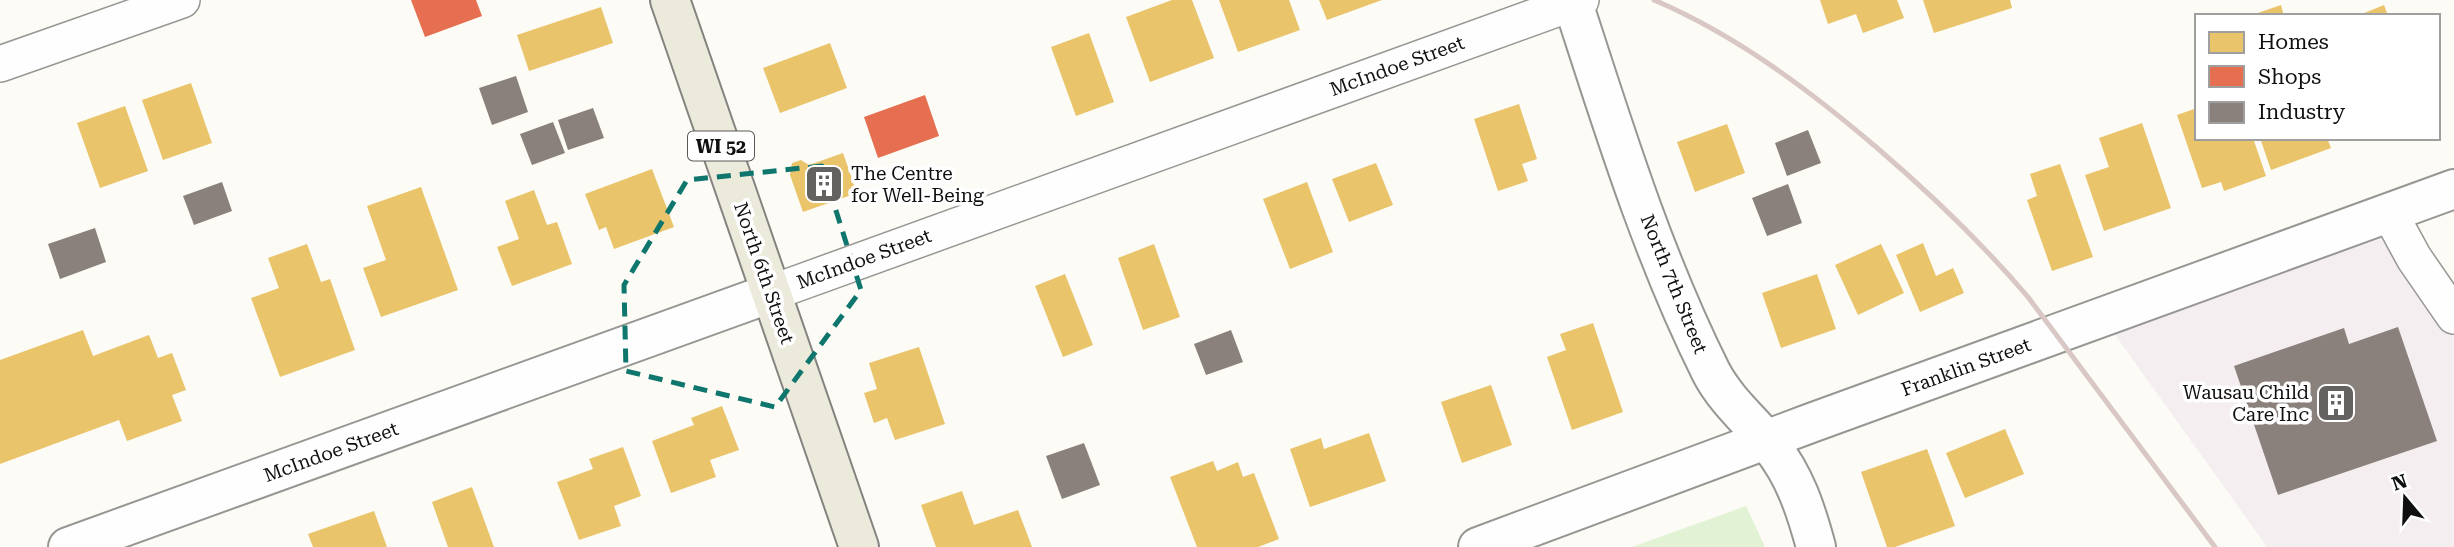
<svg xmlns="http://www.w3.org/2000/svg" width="2454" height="547" viewBox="0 0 2454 547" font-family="'Roboto Serif',serif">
	<rect width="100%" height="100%" fill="#fcfbf5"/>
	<polygon fill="#f4eef1" points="2389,212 2454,316 2454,547 2267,547 2103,318"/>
	<polygon fill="#e2f2d5" points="1746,506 1765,547 1632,547"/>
	<g fill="#e9c46a">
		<polygon points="1172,0 1192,0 1214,58 1150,82 1126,17"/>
		<polygon points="1219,0 1289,0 1300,30 1238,52"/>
		<polygon points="1319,0 1382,0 1327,20"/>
		<polygon points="1820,0 1897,0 1904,18 1863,33 1856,14 1828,24"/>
		<polygon points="1923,0 2010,0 2012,8 1934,33"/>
		<polygon points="2281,5 2284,16 2252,16 2252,15"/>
		<polygon points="2384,5 2388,16 2357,16"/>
		<polygon points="601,7 613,43 529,71 517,35"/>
		<polygon points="1089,33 1114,102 1076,116 1051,47"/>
		<polygon points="830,43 847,88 780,113 763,68"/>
		<polygon points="191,83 212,143 163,160 142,100"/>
		<polygon points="1519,104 1537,159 1522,164 1528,181 1498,191 1474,119"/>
		<polygon points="125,106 148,171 100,188 77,123"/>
		<polygon points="2197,108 2197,138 2253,138 2266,176 2224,191 2221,182 2202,188 2177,115"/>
		<polygon points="2142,123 2171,208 2104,231 2085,175 2109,167 2099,138"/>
		<polygon points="1727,124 1745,173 1695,192 1677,142"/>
		<polygon points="2260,138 2327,138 2331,148 2271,170"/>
		<polygon points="843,153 857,193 803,212 790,175 792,163 801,160 809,165"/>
		<polygon points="1376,163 1393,205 1349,222 1332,179"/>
		<polygon points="2060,164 2093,257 2052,271 2027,200 2037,196 2030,174"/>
		<polygon points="652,169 674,227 614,249 606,227 599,230 585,194"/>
		<polygon points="1307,182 1333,252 1290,269 1263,199"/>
		<polygon points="421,187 458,290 381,317 363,268 386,260 367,206"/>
		<polygon points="534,190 547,225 557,222 572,264 512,286 497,247 519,239 505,201"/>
		<polygon points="1923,243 1936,276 1953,268 1964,293 1920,312 1896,255"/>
		<polygon points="307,244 321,282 330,279 355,350 280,377 251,298 279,288 268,258"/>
		<polygon points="1154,244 1180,317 1143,330 1118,258"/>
		<polygon points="1881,244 1904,293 1858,315 1835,265"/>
		<polygon points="1065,274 1093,345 1063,357 1035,286"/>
		<polygon points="1817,274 1836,329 1781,348 1762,293"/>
		<polygon points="1593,323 1623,412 1572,430 1547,357 1566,350 1560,334"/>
		<polygon points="83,330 93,356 149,335 158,358 172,353 186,390 172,395 182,421 127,441 119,420 0,464 0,360"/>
		<polygon points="919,347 945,424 895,440 887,418 874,423 864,393 877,389 869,363"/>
		<polygon points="1491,385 1512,445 1462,463 1441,402"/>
		<polygon points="722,406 739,450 710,460 716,477 671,493 652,441 694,425 691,418"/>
		<polygon points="2005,429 2024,474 1965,498 1946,453"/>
		<polygon points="1369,433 1386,481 1310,507 1290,449 1321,438 1324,449"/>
		<polygon points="623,447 641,496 614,506 621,526 579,540 557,482 593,469 589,459"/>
		<polygon points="1927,449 1955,526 1895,547 1887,547 1861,472"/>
		<polygon points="1213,461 1217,471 1238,462 1243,477 1254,473 1279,539 1258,547 1197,547 1170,477"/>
		<polygon points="472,487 494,547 448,547 432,502"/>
		<polygon points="962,491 974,525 1018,510 1032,547 936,547 921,505"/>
		<polygon points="374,511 387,547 313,547 308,534"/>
	</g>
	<g fill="#e76f51">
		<polygon points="411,0 476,0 482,16 425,37"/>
		<polygon points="925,95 939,136 878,158 864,117"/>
	</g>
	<g fill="#8a817c">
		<polygon points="516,76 528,112 492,125 479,88"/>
		<polygon points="593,108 604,138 568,150 558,120"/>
		<polygon points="553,122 565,153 532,165 520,134"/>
		<polygon points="1808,130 1821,163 1787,176 1775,143"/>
		<polygon points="222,182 232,211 194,225 183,196"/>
		<polygon points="1788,184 1802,223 1767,236 1752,198"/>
		<polygon points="95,228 106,262 60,279 48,244"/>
		<polygon points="2398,327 2437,441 2278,495 2234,366 2344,328 2349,344"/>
		<polygon points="1231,330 1243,362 1206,375 1194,344"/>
		<polygon points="1084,443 1100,485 1062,499 1046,456"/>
	</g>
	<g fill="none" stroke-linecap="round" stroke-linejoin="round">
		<defs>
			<g id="minor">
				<polyline points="0,64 182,0"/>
				<polyline points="2389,212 2414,258 2454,316"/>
				<polyline points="771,293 1581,0"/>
			</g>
			<g id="tertiary">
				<path d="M1572 0C1613 126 1652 254 1711 372 1726 401 1751 421 1771 446 1795 476 1806 510 1816 547"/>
				<polyline points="68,547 771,293"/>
				<polyline points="1478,547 1811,423 2454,189"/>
			</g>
			<polyline id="primary" points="670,0 859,547"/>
		</defs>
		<use href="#minor" stroke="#969693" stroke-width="38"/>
		<use href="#tertiary" stroke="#969693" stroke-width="42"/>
		<use href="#primary" stroke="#848380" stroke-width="42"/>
		<use href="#minor" stroke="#fffefe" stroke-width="35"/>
		<use href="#tertiary" stroke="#fffefe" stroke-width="38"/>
		<use href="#primary" stroke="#eceadb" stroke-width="38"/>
		<path stroke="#d8c7c5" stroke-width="5" d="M1654 0C1736 35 1808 89 1876 147 1931 194 1982 243 2028 297L2215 547"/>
	</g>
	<path fill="none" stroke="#0f766e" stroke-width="5" stroke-dasharray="14 9" stroke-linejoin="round" d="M822 166 861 290 775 407 626 371 624 285 687 180Z"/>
	<defs>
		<symbol id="building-square" viewBox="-11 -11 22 22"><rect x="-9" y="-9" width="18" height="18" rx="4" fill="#636260" stroke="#fff"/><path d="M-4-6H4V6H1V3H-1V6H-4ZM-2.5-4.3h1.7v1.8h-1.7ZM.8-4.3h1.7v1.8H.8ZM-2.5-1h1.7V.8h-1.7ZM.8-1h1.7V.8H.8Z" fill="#fff"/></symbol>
	</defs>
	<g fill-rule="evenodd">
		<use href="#building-square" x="802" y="162" width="44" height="44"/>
		<use href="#building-square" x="2314" y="381" width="44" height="44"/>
	</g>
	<g text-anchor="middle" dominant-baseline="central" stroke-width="7" stroke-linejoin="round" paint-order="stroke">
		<rect fill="#fff" stroke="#585858" stroke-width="2" x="688" y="131.5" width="66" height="29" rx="5"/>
		<g font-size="18" font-weight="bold" fill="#101010">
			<text x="721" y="146">WI 52</text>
		</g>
		<g font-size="19" fill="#101010" stroke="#fff">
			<text transform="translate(1397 66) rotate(-20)">McIndoe Street</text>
			<text transform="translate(864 259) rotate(-20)">McIndoe Street</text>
			<text transform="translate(764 273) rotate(71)">North 6th Street</text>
			<text transform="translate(1674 284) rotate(68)">North 7th Street</text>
			<text transform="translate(1966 367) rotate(-20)">Franklin Street</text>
			<text transform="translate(331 452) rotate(-20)">McIndoe Street</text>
		</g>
		<g font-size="19" fill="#101010" stroke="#fff" text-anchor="start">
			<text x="851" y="173">The Centre<tspan x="851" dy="22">for Well-Being</tspan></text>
			<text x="2309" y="392" text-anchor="end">Wausau Child<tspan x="2309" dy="22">Care Inc</tspan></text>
		</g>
	</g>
	<rect x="2195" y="14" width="245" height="126" fill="#ffffff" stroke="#9f9f9f" stroke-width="2"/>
	<rect x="2209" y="32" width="35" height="21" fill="#e9c46a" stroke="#9f9f9f" stroke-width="2"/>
	<text x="2258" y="49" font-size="21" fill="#101010">Homes</text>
	<rect x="2209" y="66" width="35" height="21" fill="#e76f51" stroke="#9f9f9f" stroke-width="2"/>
	<text x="2258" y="84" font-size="21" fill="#101010">Shops</text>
	<rect x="2209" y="102" width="35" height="21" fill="#8a817c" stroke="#9f9f9f" stroke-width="2"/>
	<text x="2258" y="119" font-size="21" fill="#101010">Industry</text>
	<g transform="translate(2405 498) rotate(341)" stroke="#ffffff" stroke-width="5" paint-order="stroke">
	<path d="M0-5L12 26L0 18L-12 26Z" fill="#101010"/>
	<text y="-10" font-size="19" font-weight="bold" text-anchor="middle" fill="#101010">N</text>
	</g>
</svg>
